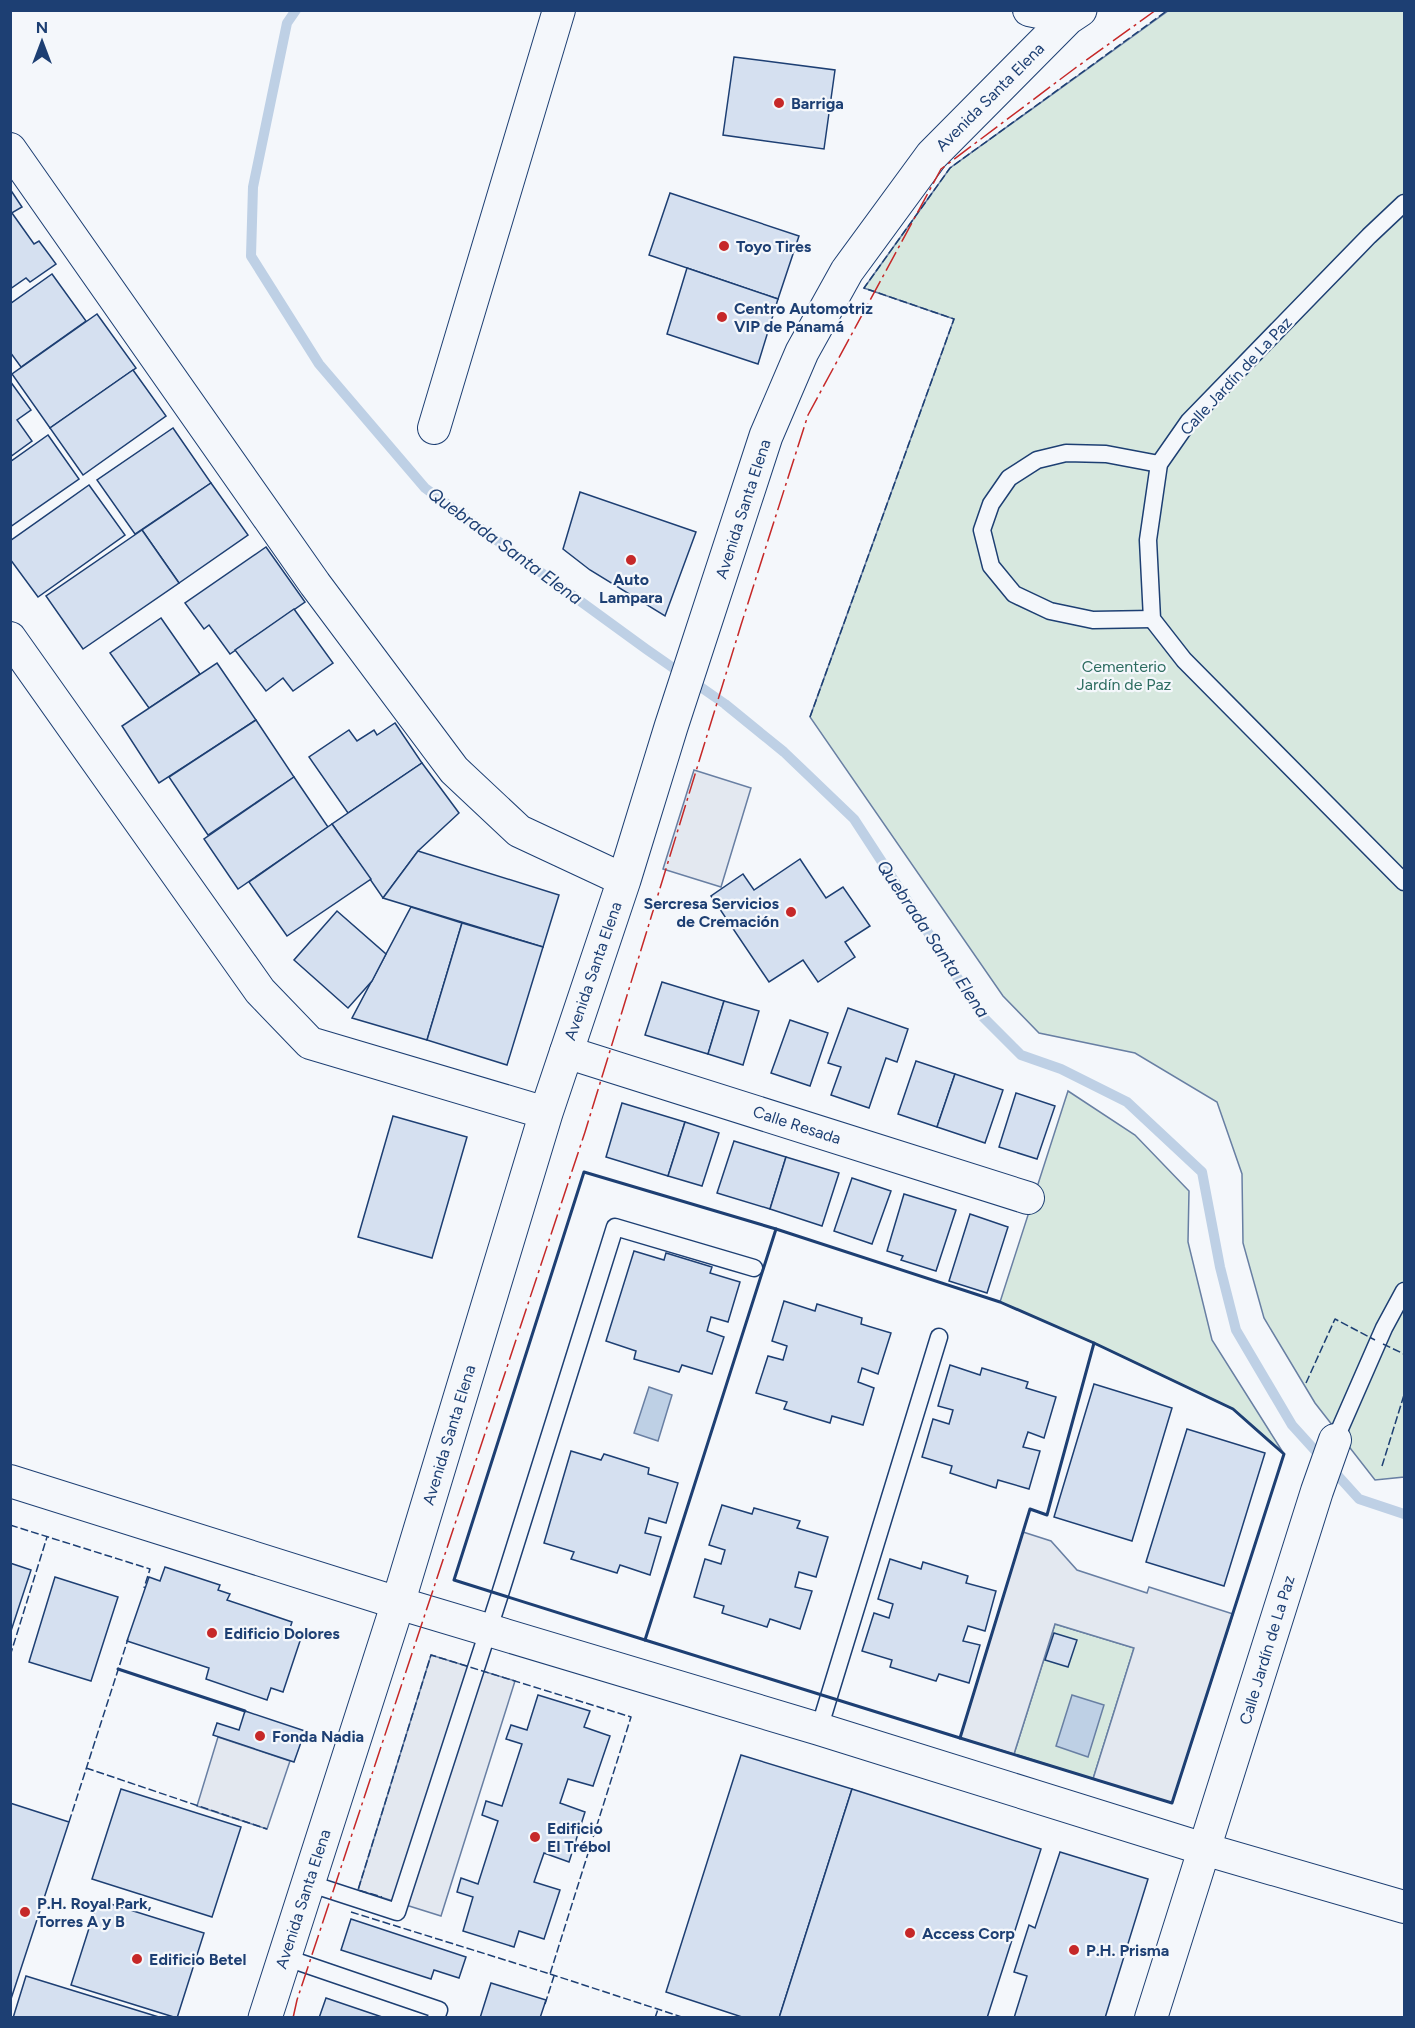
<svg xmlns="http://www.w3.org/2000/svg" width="1415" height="2028" viewBox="0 0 1415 2028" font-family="Figtree,sans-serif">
	<rect width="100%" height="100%" fill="#f4f7fb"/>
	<g fill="#d7e8df" stroke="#687fa3" stroke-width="1.5">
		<polygon points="1168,11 1404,11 1404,1477 1375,1480 1315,1403 1264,1318 1243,1243 1242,1174 1217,1102 1135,1053 1039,1033 1003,996 810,717 954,319 864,288 950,168"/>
		<polygon points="1068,1091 1135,1135 1189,1191 1188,1242 1212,1340 1284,1454 1233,1409 1094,1343 1000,1302"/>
		<polygon points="1055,1624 1134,1648 1093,1779 1014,1754"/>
	</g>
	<g fill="#e3e8f0" stroke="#687fa3" stroke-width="1.5">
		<polygon points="694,770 751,788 721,887 663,869"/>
		<polygon points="1023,1532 1051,1541 1077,1570 1147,1593 1149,1587 1233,1614 1172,1803 1093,1779 1134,1648 1055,1624 1014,1754 960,1738"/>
		<polygon points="431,1655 515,1681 441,1916 358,1890"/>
		<polygon points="218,1737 290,1761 267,1829 197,1806"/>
	</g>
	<g fill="#bed0e5" stroke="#687fa3" stroke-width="1.5">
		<polygon points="649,1387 672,1395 658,1441 634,1433"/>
		<polygon points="1072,1695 1104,1705 1088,1757 1056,1746"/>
	</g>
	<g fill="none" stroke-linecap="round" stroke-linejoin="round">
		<polyline stroke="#bed0e5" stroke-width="10" points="296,10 287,23 253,187 251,256 319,364 425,488 646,649 725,704 784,752 854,819 983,1017 1021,1055 1061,1069 1127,1102 1202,1172 1220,1267 1236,1330 1292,1425 1359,1499 1404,1514"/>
	</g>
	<g fill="#d5e0f0" stroke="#1d3f73" stroke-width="1.5">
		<polygon points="734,57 835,70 824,149 723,135"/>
		<polygon points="10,189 22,207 10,214"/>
		<polygon points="670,193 799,236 778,299 649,255"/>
		<polygon points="12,213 34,244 39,241 56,264 30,282 26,278 10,289 10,214"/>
		<polygon points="687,268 778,299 758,364 667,334"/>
		<polygon points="52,274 86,321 21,367 10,352 10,304"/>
		<polygon points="97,314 136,368 50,428 12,374"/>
		<polygon points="133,370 166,416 83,475 50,428"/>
		<polygon points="10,381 31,410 17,420 32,441 10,457"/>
		<polygon points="173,428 211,483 135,534 97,480"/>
		<polygon points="48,435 79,479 10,527 10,462"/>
		<polygon points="211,483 248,535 179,583 142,530"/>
		<polygon points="89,485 125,535 38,597 10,559 10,541"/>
		<polygon points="580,492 696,532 665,616 590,570 563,549"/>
		<polygon points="142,530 179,583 83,649 46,596"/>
		<polygon points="266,547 305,602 230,654 209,625 204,629 185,603"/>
		<polygon points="294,609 333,663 293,691 283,678 266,691 235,650"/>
		<polygon points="161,618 200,674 149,708 110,653"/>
		<polygon points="217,663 256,720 159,783 122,726"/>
		<polygon points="256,720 294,777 208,835 169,777"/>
		<polygon points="395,723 422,763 348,813 309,757 349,730 357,741 374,730 377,735"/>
		<polygon points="422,763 459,813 418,851 383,898 332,824"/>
		<polygon points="294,777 328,827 238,889 204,839"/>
		<polygon points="332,824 371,879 287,936 249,882"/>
		<polygon points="418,851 559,895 543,947 383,898"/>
		<polygon points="800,859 826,898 843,887 870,926 845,942 855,957 818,982 803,960 769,982 711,896 743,874 754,890"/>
		<polygon points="411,907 462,923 427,1040 352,1018"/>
		<polygon points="337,911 386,954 372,981 348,1008 294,960"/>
		<polygon points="462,923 543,947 507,1065 427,1040"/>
		<polygon points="662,982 724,1001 708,1054 645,1035"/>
		<polygon points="724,1001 759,1011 743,1065 708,1054"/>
		<polygon points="848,1008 908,1029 897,1062 886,1058 869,1108 831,1095 841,1067 828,1063"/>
		<polygon points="790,1020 828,1033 810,1086 771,1073"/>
		<polygon points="916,1061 955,1074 937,1127 898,1114"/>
		<polygon points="955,1074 1003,1090 985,1143 937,1127"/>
		<polygon points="1016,1093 1055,1106 1037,1159 999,1147"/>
		<polygon points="622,1103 685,1122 668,1176 606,1157"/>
		<polygon points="393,1116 467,1137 432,1258 358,1237"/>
		<polygon points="685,1122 719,1133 702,1186 668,1176"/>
		<polygon points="734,1141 786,1157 770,1209 717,1193"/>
		<polygon points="786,1157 839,1173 822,1226 770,1209"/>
		<polygon points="852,1178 891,1191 872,1244 834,1231"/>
		<polygon points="904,1194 956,1210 936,1271 901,1260 903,1256 887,1251"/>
		<polygon points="970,1214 1008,1227 987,1293 949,1281"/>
		<polygon points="634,1251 664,1260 666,1253 712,1267 710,1273 740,1282 728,1322 711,1317 707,1331 724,1337 712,1374 682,1365 679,1372 634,1359 636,1351 606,1341"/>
		<polygon points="784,1301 815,1311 817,1304 862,1318 861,1324 891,1333 878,1374 862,1368 858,1382 874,1388 863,1425 832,1416 830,1423 784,1409 787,1402 756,1393 768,1356 783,1360 787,1346 772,1341"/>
		<polygon points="950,1365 980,1375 982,1368 1028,1382 1026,1388 1056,1397 1044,1438 1028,1432 1023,1447 1040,1451 1029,1489 998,1480 996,1488 950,1473 952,1466 922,1457 933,1419 949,1424 953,1410 938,1406"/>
		<polygon points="1094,1384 1172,1408 1132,1541 1054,1517"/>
		<polygon points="1187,1429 1265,1453 1224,1586 1146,1562"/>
		<polygon points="571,1451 601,1460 604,1454 649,1468 648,1474 678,1483 666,1523 649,1518 645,1533 661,1537 650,1575 620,1565 617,1573 571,1559 574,1552 544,1543"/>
		<polygon points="722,1505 752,1514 754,1508 800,1521 797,1528 828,1537 816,1577 799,1572 795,1587 812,1591 800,1629 770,1619 767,1627 722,1613 724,1606 694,1597 705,1559 721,1564 725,1550 709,1545"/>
		<polygon points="890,1559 921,1569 923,1562 968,1576 966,1583 996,1591 985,1631 968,1626 963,1641 980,1645 969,1683 939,1674 936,1681 890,1667 892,1660 862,1651 874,1613 889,1618 893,1604 878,1599"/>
		<polygon points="10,1563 31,1570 10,1634"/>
		<polygon points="165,1567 220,1585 218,1590 230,1594 227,1600 292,1622 289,1631 302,1635 283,1692 271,1688 267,1700 206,1679 209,1668 127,1641 149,1577 160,1581"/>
		<polygon points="55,1577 118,1597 91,1681 29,1662"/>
		<polygon points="1054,1633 1077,1640 1068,1667 1045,1660"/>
		<polygon points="538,1695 590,1711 584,1727 610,1736 593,1786 568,1779 560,1803 585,1812 569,1862 544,1853 534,1882 560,1890 544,1939 519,1931 514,1947 463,1931 473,1897 457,1892 461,1878 478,1884 498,1821 482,1815 486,1801 502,1806 522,1744 506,1739 511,1725 527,1730"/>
		<polygon points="245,1711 305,1731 294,1762 213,1735 217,1723 239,1730"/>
		<polygon points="741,1755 852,1789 779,2018 745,2018 666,1992"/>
		<polygon points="121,1789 241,1827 212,1917 92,1879"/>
		<polygon points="852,1789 1041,1849 987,2018 779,2018"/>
		<polygon points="10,1803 69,1822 10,2002"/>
		<polygon points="1060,1852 1148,1879 1105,2018 1014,2018 1027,1976 1014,1972 1029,1925 1035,1928"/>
		<polygon points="98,1900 204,1933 177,2018 71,1985"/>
		<polygon points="351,1919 466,1957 459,1978 434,1970 431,1979 341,1950"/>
		<polygon points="26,1976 162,2018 13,2018"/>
		<polygon points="491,1983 546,2000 540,2018 480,2018"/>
		<polygon points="326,1998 385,2018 319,2018"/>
	</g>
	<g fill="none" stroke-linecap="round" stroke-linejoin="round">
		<defs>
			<g id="service">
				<polyline points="1404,203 1369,236 1189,421 1159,464 1148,540 1152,619 1184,660 1404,882"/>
				<polyline points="1152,619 1093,620 1050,611 1014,594 991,566 982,530 991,504 1009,478 1037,460 1066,453 1106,454 1159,464"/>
				<polyline points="1335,1440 1384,1328 1404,1291"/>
				<polyline points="819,1729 939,1337"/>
				<polyline points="308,1883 397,1912 500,1594 615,1227 754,1268"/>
				<polyline points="284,1957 439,2010 436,2018"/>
			</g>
			<g id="minor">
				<polyline points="1029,10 1068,18"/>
				<polyline points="10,149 315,584 454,770 519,831 624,880"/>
				<polyline points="434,428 559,10"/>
				<polyline points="10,638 260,991 310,1043 546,1113"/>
				<polyline points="566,1052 1028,1198"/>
				<polyline points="10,1481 398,1603 819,1729 1204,1849 1404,1907"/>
				<polyline points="1151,2018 1317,1491 1335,1440"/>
			</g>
			<polyline id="tertiary" points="265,2018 398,1603 546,1113 624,880 671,727 766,436 802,352 847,271 932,155 1068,18 1080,10"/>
		</defs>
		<use href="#service" stroke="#1d3f73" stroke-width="19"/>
		<use href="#minor" stroke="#1d3f73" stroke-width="34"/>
		<use href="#tertiary" stroke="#1d3f73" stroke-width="35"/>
		<use href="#service" stroke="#f4f7fb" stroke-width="16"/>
		<use href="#minor" stroke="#f4f7fb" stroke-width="32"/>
		<use href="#tertiary" stroke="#f4f7fb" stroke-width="33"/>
		<g stroke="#1d3f73" stroke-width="1.5" stroke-dasharray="8 3" stroke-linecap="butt">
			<polyline points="810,717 954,319 864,288 950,168 1168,10"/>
			<polyline points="1383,1344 1404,1354"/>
			<polyline points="1306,1383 1335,1319 1375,1340"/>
			<polyline points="1382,1466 1404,1395"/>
			<polyline points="10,1525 150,1569 144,1588"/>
			<polyline points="10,1656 47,1537"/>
			<polyline points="86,1768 267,1829"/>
			<polyline points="69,1822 128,1639"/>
			<polyline points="351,1912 550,1974 631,1717 431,1655 358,1890 382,1897"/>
			<polyline points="550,1974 685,2018"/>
			<polyline points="545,2004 554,1976"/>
			<polyline points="655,2018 658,2009"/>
		</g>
		<g stroke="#1d3f73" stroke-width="3">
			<polygon points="584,1172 776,1229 645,1640 454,1580"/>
			<polyline points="645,1640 960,1738 1030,1509 1047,1515 1094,1343 1000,1302 776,1229"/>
			<polyline points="118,1669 245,1711"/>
			<polyline points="960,1738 1172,1803 1284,1454 1233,1409 1094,1343"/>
		</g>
		<polyline stroke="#c62828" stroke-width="1.5" stroke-dasharray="21 4.5 3 4.5" stroke-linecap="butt" points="293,2018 297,2000 585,1132 741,625 808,415 941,169 1074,69 1156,10"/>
	</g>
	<g fill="#c62828" stroke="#f4f7fb" stroke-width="2">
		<circle cx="779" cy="103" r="6"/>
		<circle cx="724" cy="246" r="6"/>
		<circle cx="722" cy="317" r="6"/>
		<circle cx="631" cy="560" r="6"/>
		<circle cx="791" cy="912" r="6"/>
		<circle cx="212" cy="1633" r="6"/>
		<circle cx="260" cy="1736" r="6"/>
		<circle cx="535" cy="1837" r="6"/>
		<circle cx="25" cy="1912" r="6"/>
		<circle cx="910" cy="1933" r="6"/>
		<circle cx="1074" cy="1950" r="6"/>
		<circle cx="137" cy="1959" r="6"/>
	</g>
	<g text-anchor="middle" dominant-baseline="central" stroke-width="4.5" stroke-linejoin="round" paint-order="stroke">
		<g font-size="16" fill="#1d3f73" stroke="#f4f7fb">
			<text transform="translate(990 97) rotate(-45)">Avenida Santa Elena</text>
			<text transform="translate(1236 376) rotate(-47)">Calle Jardín de La Paz</text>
			<text transform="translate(743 509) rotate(-72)">Avenida Santa Elena</text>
			<text transform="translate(593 971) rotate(-71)">Avenida Santa Elena</text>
			<text transform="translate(797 1125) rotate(18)">Calle Resada</text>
			<text transform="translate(449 1435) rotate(-73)">Avenida Santa Elena</text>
			<text transform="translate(1267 1650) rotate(-73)">Calle Jardín de La Paz</text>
			<text transform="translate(303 1899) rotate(-72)">Avenida Santa Elena</text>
		</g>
		<g font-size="16" font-weight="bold" fill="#1d3f73" stroke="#f4f7fb" text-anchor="start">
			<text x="791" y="103">Barriga</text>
			<text x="736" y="246">Toyo Tires</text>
			<text x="734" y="308">Centro Automotriz<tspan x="734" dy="18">VIP de Panamá</tspan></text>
			<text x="631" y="579" text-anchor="middle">Auto<tspan x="631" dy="18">Lampara</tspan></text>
			<text x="779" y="903" text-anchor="end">Sercresa Servicios<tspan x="779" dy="18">de Cremación</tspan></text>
			<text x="224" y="1633">Edificio Dolores</text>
			<text x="272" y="1736">Fonda Nadia</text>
			<text x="547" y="1828">Edificio<tspan x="547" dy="18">El Trébol</tspan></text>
			<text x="37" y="1903">P.H. Royal Park,<tspan x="37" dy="18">Torres A y B</tspan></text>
			<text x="922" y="1933">Access Corp</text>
			<text x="1086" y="1950">P.H. Prisma</text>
			<text x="149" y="1959">Edificio Betel</text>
		</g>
		<g font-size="16" fill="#2c6c60" stroke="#f4f7fb">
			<text x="1124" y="666">Cementerio<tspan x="1124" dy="18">Jardín de Paz</tspan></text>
		</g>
		<g font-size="18" font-style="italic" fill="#1d3f73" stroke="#f4f7fb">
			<text transform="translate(505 546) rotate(36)">Quebrada Santa Elena</text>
			<text transform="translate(933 939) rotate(56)">Quebrada Santa Elena</text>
		</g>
	</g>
	<rect width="1415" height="2028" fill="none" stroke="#1d3f73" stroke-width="24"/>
	<g transform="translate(42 42)" stroke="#f4f7fb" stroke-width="4.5" paint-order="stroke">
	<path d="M0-4.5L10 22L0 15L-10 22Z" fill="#1d3f73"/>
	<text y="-9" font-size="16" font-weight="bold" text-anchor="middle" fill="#1d3f73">N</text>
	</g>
</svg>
